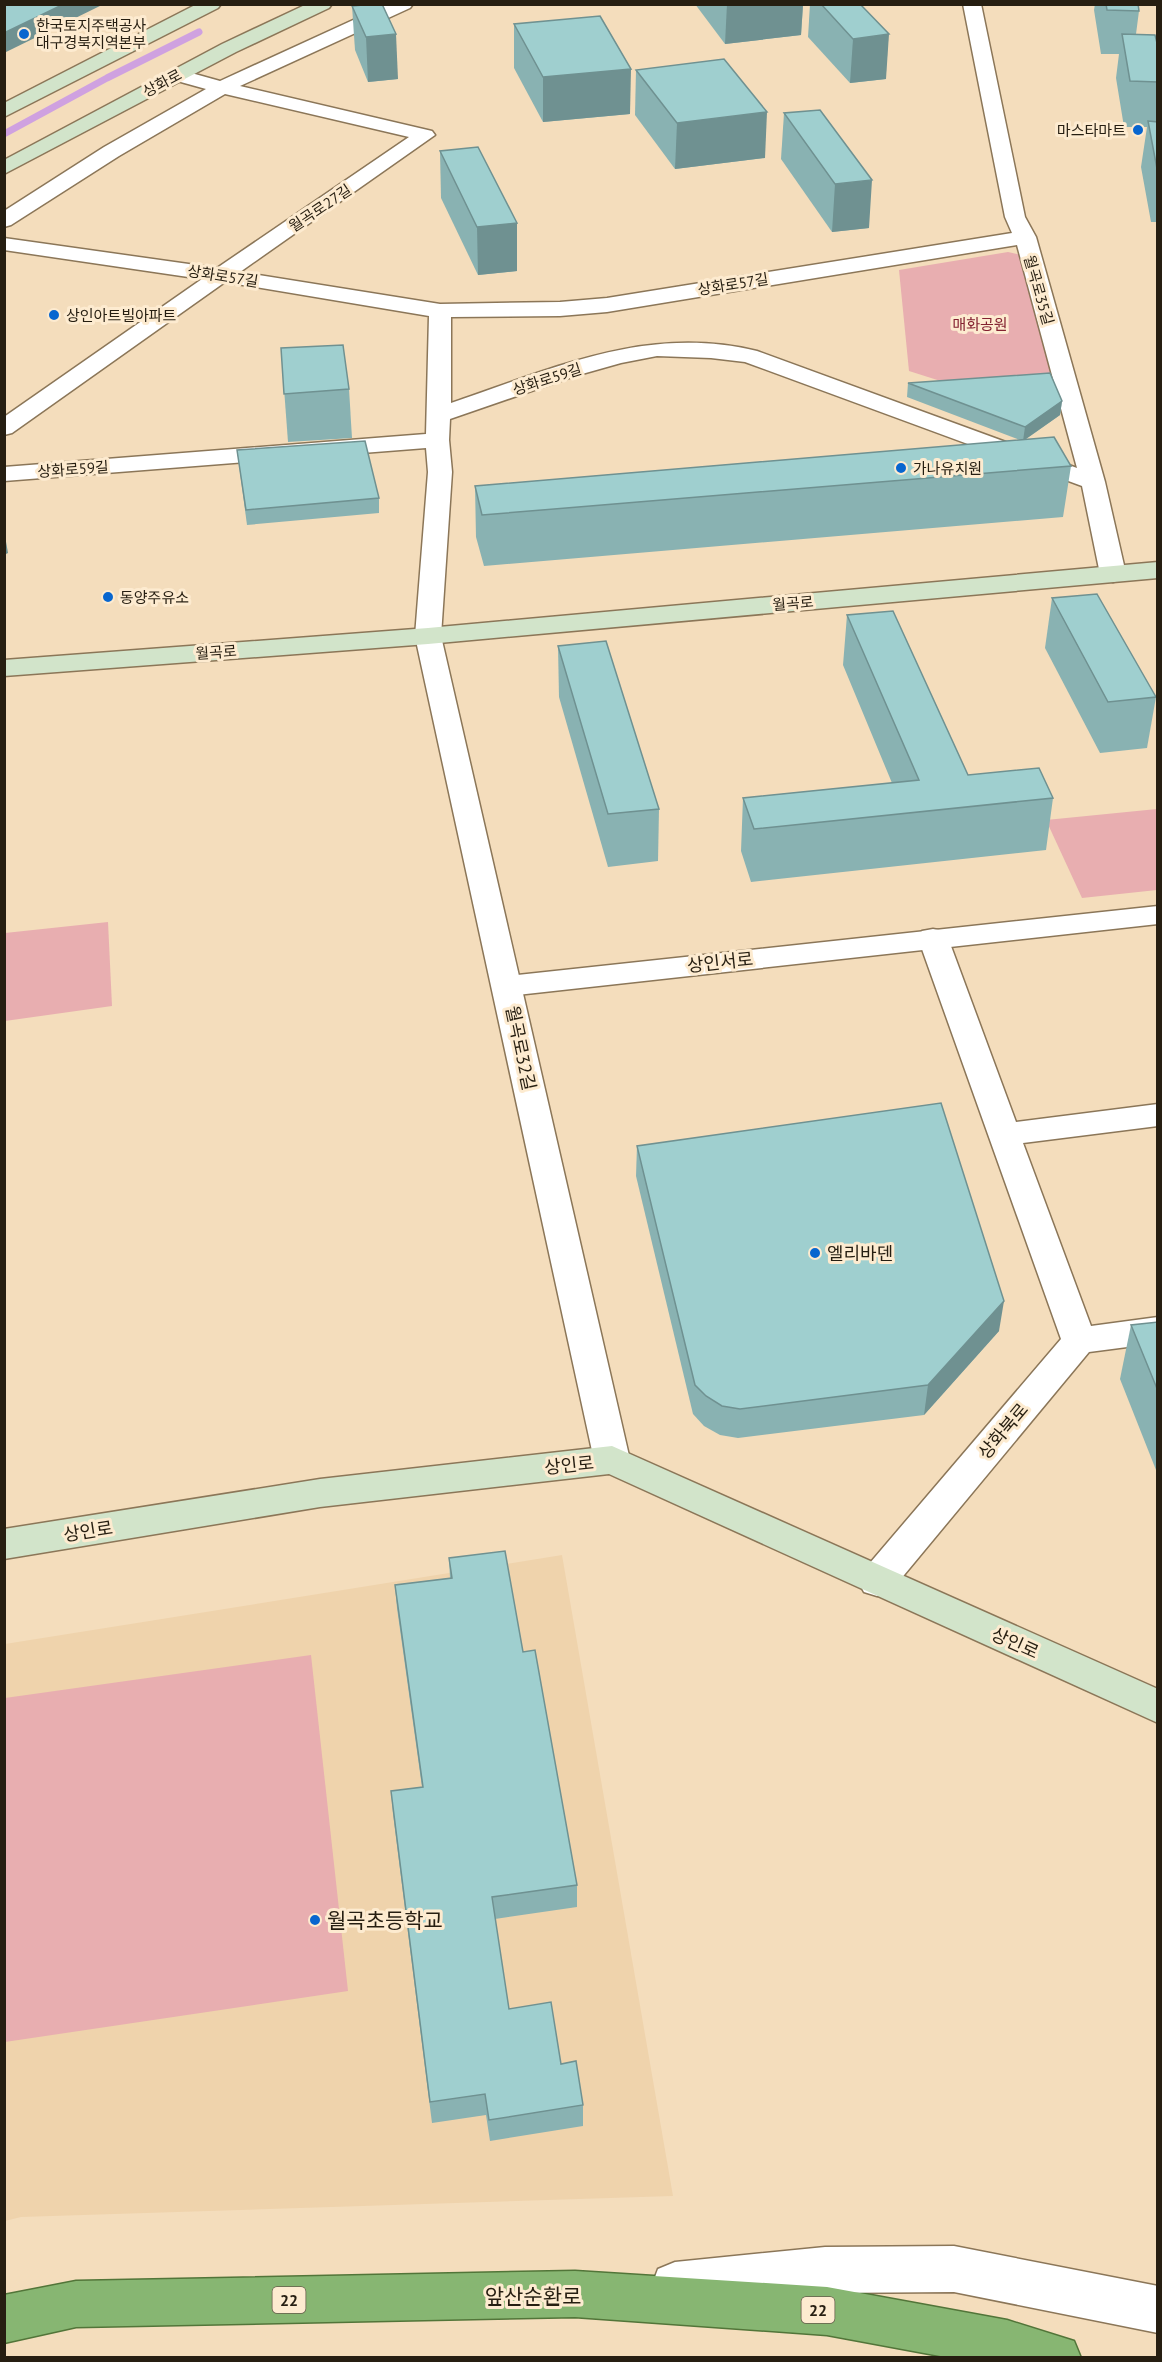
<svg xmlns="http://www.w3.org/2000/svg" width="1162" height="2362" viewBox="0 0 1162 2362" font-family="'PT Sans','Noto Sans KR',sans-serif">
	<rect width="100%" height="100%" fill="#f4ddbc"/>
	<polygon fill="#efd3ac" points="562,1555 673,2196 21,2217 5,2221 5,1644"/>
	<g fill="#e8aeb0">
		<polygon points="1008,252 1031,257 1065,383 972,391 909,371 899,270"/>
		<polygon points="1157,809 1157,890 1082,898 1046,820"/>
		<polygon points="108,922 112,1006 5,1021 5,933"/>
		<polygon points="311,1655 348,1991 5,2042 5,1698"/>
	</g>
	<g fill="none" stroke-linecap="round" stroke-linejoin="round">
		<polyline stroke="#cfa1e0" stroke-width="7" points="4,134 107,78 199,32"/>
		<defs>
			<g id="minor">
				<path d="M388 4H413L410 8 240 86 432 131 435 135 240 272 440 304 560 302 607 298 1012 233 1005 217 963 4H981L1025 217 1036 237 1105 482 1126 574 1122 579 1113 582 1104 579 1100 574 1082 486 745 362 711 358 657 356 621 363 575 376 450 419 449 440 452 472 441 636 630 1460 625 1470 612 1474 599 1470 594 1460 415 636 428 472 426 448 4 481V467L426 434 429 316 225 282 12 433 4 435V417L202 279 4 250V238L217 268 409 137 225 94 119 156 11 225 4 227V211L104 147 206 89 170 79 167 75 170 71 177 69 220 81ZM1017 245 1077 468 757 351C647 324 552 369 451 403V317L560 316 607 312Z"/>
				<polygon points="933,929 944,931 948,938 1016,1122 1158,1104 1158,1126 1023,1143 1091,1326 1158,1317 1158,1343 1089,1352 890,1592 877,1596 864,1592 858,1581 864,1570 1061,1339 918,938 922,931"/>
			</g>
			<g id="tertiary">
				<polygon points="1158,906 1158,924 508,996 497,993 493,986 497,979 508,976"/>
				<polygon points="954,2246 1158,2286 1158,2333 954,2292 825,2293 675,2308 658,2301 652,2285 658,2269 675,2262 825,2247"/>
			</g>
			<g id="secondary">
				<polygon points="197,4 221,4 218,8 4,117 4,103"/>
				<polygon points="307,4 332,4 329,8 236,52 4,174 4,160 222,44"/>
				<polygon points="1158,562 1158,578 428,644 4,676 4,660 428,628"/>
				<polygon points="612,1446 1158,1689 1158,1723 609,1474 320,1507 4,1559 4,1529 320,1479"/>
			</g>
			<polygon id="trunk" points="575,2271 827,2287 1007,2320 1074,2341 1081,2358 951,2358 827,2335 575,2317 76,2327 4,2343 4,2295 76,2281"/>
		</defs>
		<use href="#minor" stroke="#8b7658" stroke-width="3"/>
		<use href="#tertiary" stroke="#8b7658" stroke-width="3"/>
		<use href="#secondary" stroke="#8b7658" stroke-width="3"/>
		<use href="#trunk" stroke="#527539" stroke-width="3"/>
		<use href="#minor" fill="#fff" fill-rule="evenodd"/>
		<use href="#tertiary" fill="#fff" fill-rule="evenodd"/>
		<use href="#secondary" fill="#d2e4ca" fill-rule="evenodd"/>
		<use href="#trunk" fill="#87b672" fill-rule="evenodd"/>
	</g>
	<g fill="#89b2b2">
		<polygon points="695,4 803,4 801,35 725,44"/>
		<polygon points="810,4 860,4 886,79 850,83 808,37"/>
		<polygon points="1095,4 1138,4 1139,11 1136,34 1158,47 1158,222 1151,222 1141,167 1147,127 1124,127 1116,78 1119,54 1101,54 1094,10"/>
		<polygon points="352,6 398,79 368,82 355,50"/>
		<polygon points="514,24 630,114 543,122 514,68"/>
		<polygon points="636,70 765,158 675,169 635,115"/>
		<polygon points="784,113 869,228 832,232 781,159"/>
		<polygon points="440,151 517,223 517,271 478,275 441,198"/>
		<polygon points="281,348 349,389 352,438 288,442"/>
		<polygon points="908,383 1062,401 1060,415 1026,439 1071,466 1063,517 484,566 476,537 475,486 1020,440 907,397"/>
		<polygon points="237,450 379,498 379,513 247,525"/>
		<polygon points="1052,598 1156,697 1147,748 1100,753 1045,648"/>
		<polygon points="847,615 968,775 1053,798 1046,850 751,882 741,851 743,798 892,783 843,665"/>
		<polygon points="558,646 659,809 658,861 608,867 559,697"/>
		<polygon points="637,1146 999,1331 924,1415 738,1438 720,1435 704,1426 693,1414 636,1176"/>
		<polygon points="1158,1322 1158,1475 1120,1379 1131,1325"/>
		<polygon points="449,1558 523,1652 577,1885 577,1907 495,1919 509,2009 561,2064 583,2105 583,2126 490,2141 486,2115 432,2123 393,1814 391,1791 422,1787 397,1608 395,1585 450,1578"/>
	</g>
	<g fill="#6f9191">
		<polygon points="64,4 104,4 4,53 4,33"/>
		<polygon points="727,4 803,4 801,35 725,44"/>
		<polygon points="396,34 398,79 368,82 366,37"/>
		<polygon points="889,34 886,79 850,83 853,39"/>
		<polygon points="631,69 630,114 543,122 543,77"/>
		<polygon points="767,112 765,158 675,169 677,123"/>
		<polygon points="872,180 869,228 832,232 835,184"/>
		<polygon points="517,223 517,271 478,275 477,227"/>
		<polygon points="1062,401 1060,415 1023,441 1025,427"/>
		<polygon points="4,530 8,553 4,555"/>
		<polygon points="1004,1301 999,1331 924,1415 928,1385"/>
	</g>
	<g fill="#9fcfcf" stroke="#6f9191" stroke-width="1.5">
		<polygon points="4,4 64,4 4,33"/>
		<polygon points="375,4 382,4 396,34 366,37 352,6"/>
		<polygon points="821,4 860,4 889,34 853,39"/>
		<polygon points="1106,4 1138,4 1139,11 1107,10"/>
		<polygon points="600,16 631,69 543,77 514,24"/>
		<polygon points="1122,34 1155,35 1158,47 1158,82 1130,81"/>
		<polygon points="724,59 767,112 677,123 636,70"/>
		<polygon points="820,110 872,180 835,184 784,113"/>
		<polygon points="1148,121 1158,122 1158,174"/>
		<polygon points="478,147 517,223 477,227 440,151"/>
		<polygon points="343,345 349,389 284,394 281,348"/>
		<polygon points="1050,373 1062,401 1025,427 908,383"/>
		<polygon points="1054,437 1071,466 482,515 475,486"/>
		<polygon points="365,441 379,498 246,510 237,450"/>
		<polygon points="1097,594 1156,697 1108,702 1052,598"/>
		<polygon points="893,611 968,775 1039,768 1053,798 754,829 743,798 919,780 847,615"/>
		<polygon points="606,641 659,809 608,814 558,646"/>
		<polygon points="941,1103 1004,1301 928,1385 740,1409 722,1406 706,1396 695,1385 637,1146"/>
		<polygon points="1158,1322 1158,1391 1131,1325"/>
		<polygon points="505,1551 523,1652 535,1650 577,1885 492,1897 509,2009 551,2002 561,2064 576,2061 583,2105 489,2120 485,2094 430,2102 391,1791 423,1787 395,1585 452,1578 449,1558"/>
	</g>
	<g fill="#0866cf" stroke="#fdebd0" stroke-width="2">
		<circle cx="24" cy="34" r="6"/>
		<circle cx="1138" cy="130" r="6"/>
		<circle cx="54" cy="315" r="6"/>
		<circle cx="901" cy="468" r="6"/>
		<circle cx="108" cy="597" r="6"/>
		<circle cx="815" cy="1253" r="6"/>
		<circle cx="315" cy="1920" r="6"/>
	</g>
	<g text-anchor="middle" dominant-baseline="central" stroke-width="6" stroke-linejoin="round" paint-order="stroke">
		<g font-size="15" fill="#261e11" stroke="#fdebd0" text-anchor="start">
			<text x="36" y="25">한국토지주택공사<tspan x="36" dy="17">대구경북지역본부</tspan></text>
			<text x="1126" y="130" text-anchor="end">마스타마트</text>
			<text x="66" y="315">상인아트빌아파트</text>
			<text x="913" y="468">가나유치원</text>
			<text x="120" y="597">동양주유소</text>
		</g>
		<g font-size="15" fill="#261e11" stroke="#fdebd0">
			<text transform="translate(162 83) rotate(-28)">상화로</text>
			<text transform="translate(320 208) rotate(-34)">월곡로27길</text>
			<text transform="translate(223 276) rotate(9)">상화로57길</text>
			<text transform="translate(733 284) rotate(-9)">상화로57길</text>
			<text transform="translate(1039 290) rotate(74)">월곡로35길</text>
			<text transform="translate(547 379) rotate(-18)">상화로59길</text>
			<text transform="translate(73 469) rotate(-4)">상화로59길</text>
			<text transform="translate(793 603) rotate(-5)">월곡로</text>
			<text transform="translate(216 652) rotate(-4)">월곡로</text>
		</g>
		<g font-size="15" fill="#832130" stroke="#fdebd0">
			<text x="980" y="324">매화공원</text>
		</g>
		<g fill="#fdebd0" stroke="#665c4a" stroke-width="1.5">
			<rect x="272.5" y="2287" width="33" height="26" rx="4.5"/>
			<rect x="801.5" y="2297" width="33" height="26" rx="4.5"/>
		</g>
		<g font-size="16" font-weight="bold" fill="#261e11">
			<text x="289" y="2300">22</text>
			<text x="818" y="2310">22</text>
		</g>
		<g font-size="18" fill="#261e11" stroke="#fdebd0">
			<text transform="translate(720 962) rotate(-6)">상인서로</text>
			<text transform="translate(521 1048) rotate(78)">월곡로32길</text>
			<text transform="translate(1003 1431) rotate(-50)">상화북로</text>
			<text transform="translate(569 1465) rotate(-6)">상인로</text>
			<text transform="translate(88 1531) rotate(-9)">상인로</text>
			<text transform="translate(1015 1643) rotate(24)">상인로</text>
		</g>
		<g font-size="18" fill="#261e11" stroke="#fdebd0" text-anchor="start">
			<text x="827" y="1253">엘리바덴</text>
		</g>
		<g font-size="21" fill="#261e11" stroke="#fdebd0" text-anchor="start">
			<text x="327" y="1920">월곡초등학교</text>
		</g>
		<g font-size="21" fill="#261e11" stroke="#fdebd0">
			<text x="533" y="2296">앞산순환로</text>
		</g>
	</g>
	<rect width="1162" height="2362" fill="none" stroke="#261e11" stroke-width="12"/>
</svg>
